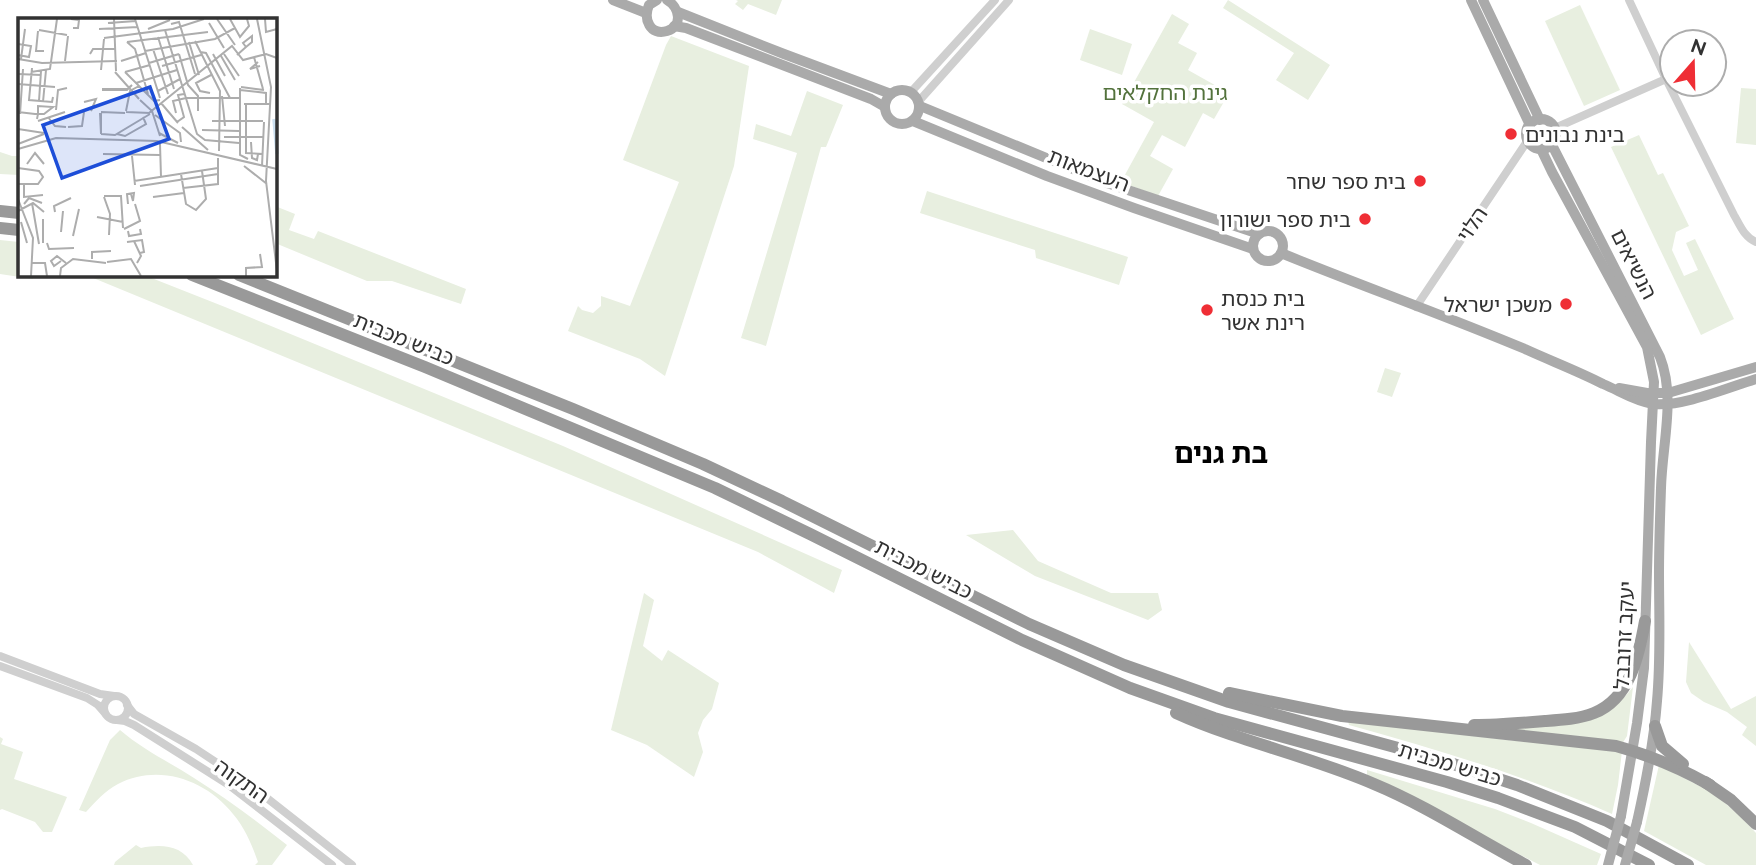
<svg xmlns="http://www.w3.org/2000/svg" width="1756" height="865" viewBox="0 0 1756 865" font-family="Raleway,'Noto Sans Hebrew',sans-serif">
	<rect width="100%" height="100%" fill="#fff"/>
	<g fill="#e8efe0">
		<polygon points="736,0 782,0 776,15 748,4 743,10 735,4 738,1"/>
		<polygon points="1228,0 1330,65 1308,100 1276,80 1294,53 1223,8"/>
		<polygon points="1580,5 1620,90 1584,106 1545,21"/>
		<polygon points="1172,14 1189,24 1178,43 1197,53 1188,70 1229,93 1214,119 1203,113 1185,147 1162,135 1150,156 1173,169 1158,196 1121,182 1154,122 1122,104"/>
		<polygon points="1090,29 1132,44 1122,75 1080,60"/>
		<polygon points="671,36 749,66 734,166 665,376 640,359 568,331 578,306 582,310 593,313 601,306 601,296 630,306 679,182 623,160 666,45"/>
		<polygon points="1741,88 1756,89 1756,145 1736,143"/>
		<polygon points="807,91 843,105 826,147 821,147 766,346 741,338 797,153 753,139 756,124 791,136"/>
		<polygon points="1639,135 1658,175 1663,173 1689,226 1676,232 1672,250 1684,276 1698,270 1686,243 1695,239 1734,319 1701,335 1611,147"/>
		<polygon points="0,152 12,156 19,156 19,175 0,174"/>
		<polygon points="927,191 1128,257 1119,285 1036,258 1035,250 920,213"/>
		<polygon points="275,206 295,214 289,230 314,239 318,231 466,289 461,304 392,281 367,281 275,243"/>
		<polygon points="0,240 19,242 19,275 34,275 33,279 0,274"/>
		<polygon points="86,275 139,275 149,277 225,307 563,446 842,570 834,593 758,552"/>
		<polygon points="1385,368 1401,373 1392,397 1377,392"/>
		<polygon points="1013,530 1038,561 1111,593 1158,593 1162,610 1148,620 1035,576 966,535"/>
		<polygon points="644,593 654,600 643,646 662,661 668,650 719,683 712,709 703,720 698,733 703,752 694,777 647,745 611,730"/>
		<polygon points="1689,642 1731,709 1756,696 1756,746 1742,735 1747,727 1727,712 1704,702 1691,693 1686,682"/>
		<path d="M1633 687 1627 736 1622 744 1516 731 1514 726C1560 728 1602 726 1633 687Z"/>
		<path d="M1348 721 1517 741 1603 747 1622 751 1618 785 1612 814C1527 776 1438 750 1349 725Z"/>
		<path d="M120 730C142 749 169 762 194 778 226 798 257 821 287 845L272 865H255L258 862C252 845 245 828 233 814 206 780 159 763 118 784 105 791 96 801 86 812L79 810 110 740Z"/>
		<polygon points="0,737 3,739 1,744 23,752 14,779 67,797 52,832 43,832 35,822 2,809 0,810"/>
		<polygon points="1659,765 1715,794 1743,819 1756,833 1756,865 1706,865 1644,831"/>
		<polygon points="1367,770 1495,809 1531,823 1601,854 1597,865 1540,865 1367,775"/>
		<path d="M136 845 141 848C162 844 182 845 193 865H114L115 862Z"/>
	</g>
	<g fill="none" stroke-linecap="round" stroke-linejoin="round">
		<g stroke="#cfcfcf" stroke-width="8">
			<path d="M1629 0 1666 79 1734 215C1740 225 1744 237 1756 242"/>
			<polyline points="911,92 995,0"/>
			<polyline points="919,101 1009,0"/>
			<polyline points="1555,128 1666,79"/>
			<polyline points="1416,307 1528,140"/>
			<polyline points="0,656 100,694 114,696"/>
			<polyline points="0,666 87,698 98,705 105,713"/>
			<circle cx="116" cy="708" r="12"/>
			<polyline points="127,705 134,714 196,749 249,784 352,865"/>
			<polyline points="117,720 125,721 134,725 229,785 332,865"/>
		</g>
		<g stroke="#aaa" stroke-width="10">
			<polyline points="613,0 646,13"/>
			<path d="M657 0 649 5C643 19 650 36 667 31 684 26 679 7 667 0"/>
			<polyline points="1471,0 1530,125"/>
			<polyline points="1483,0 1540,120"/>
			<polyline points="678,12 784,54 891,94"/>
			<polyline points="674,26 686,28 871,99 885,107"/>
			<circle cx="902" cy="107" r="17"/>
			<polyline points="920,106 1107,183 1259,234"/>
			<circle cx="1541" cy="134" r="15"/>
			<polyline points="913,121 1047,176 1134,208 1253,249"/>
			<path d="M1552 145 1660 357C1676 397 1662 445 1661 488 1660 517 1659 545 1659 573 1659 616 1661 658 1657 701 1654 742 1646 782 1637 822"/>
			<polyline points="1541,149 1552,172 1647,347 1654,382 1651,442 1644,668 1637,723 1621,816"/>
			<circle cx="1268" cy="246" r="15"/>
			<path d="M1281 253C1362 286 1444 315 1525 349 1551 361 1578 371 1603 384 1620 391 1634 401 1653 404 1682 407 1727 388 1756 379"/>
			<polyline points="1619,388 1647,393 1668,393 1756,367"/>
		</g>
		<g stroke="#999" stroke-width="12">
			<polyline points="0,211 19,213"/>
			<polyline points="0,228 19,230"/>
			<polyline points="192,275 425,367 715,488 810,534 1022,640 1130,688 1214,718 1447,782 1498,798 1575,827 1649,865"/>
			<polyline points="239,275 573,409 703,464 782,501 1029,624 1124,665 1229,702 1435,758 1517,785 1607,821 1688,865"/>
			<path d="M1229 693 1342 716 1616 746C1649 755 1680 768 1710 785"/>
			<path d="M1176 713C1240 742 1310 756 1374 784 1427 806 1475 838 1526 865"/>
			<path d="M1474 725C1498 725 1521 723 1545 721 1561 720 1579 719 1594 713 1630 699 1639 655 1645 621"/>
			<polyline points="1655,726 1662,746 1683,764"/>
			<polyline points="1705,782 1731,800 1756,824"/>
		</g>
		<g stroke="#aaa" stroke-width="10">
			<polyline points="1608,865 1621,816"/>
			<polyline points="1625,865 1637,822"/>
		</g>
	</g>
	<g fill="#ef2e35" stroke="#fff" stroke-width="2.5">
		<circle cx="1511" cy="134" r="7"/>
		<circle cx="1420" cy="181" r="7"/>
		<circle cx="1365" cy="219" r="7"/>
		<circle cx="1566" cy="304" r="7"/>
		<circle cx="1207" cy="310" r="7"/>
	</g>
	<g text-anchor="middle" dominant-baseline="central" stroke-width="7" stroke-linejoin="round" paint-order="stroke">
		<g font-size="21" fill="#53723c" stroke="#fff">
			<text x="1165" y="92">גינת החקלאים</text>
		</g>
		<g font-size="21" fill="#323232" stroke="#fff" text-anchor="end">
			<text x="1525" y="134" text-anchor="start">בינת נבונים</text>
			<text x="1406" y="181">בית ספר שחר</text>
			<text x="1351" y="219">בית ספר ישורון</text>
			<text x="1221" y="298" text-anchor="start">בית כנסת<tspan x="1221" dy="24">רינת אשר</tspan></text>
			<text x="1552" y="304">משכן ישראל</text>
		</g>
		<g font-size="21" fill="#323232" stroke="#fff">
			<text transform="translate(1089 170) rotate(21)">העצמאות</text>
			<text transform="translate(1472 224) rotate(-56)">הלוי</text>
			<text transform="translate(1634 264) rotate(63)">הנשיאים</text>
			<text transform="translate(404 339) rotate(22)">כביש מכבית</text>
			<text transform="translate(924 569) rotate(27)">כביש מכבית</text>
			<text transform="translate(1624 635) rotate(-87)">יעקב זרובבל</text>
			<text transform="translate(1450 764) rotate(17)">כביש מכבית</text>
			<text transform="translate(242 781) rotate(35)">התקוה</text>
		</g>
		<g font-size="28" font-weight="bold" fill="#000" stroke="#fff">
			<text x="1221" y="453">בת גנים</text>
		</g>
	</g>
	<g transform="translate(18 18)">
		<rect width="259" height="259" fill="#fff"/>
		<path fill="none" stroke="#cce0ef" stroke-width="3.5" d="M256 101 259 136"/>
		<path fill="none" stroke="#adadad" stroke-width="2" d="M53 1 61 2 60 10H55M96 1 98 53M117 1 142 80M199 1 217 27M212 1 222 19 231 8 229 1M239 1 253 69 248 163 259 253M247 1 248 14 259 11M90 5 118 3M191 5 206 30M153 6 161 4 177 56M81 11 120 9M130 11 152 2M21 12 49 17M147 12 179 116 187 122 221 125M20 13 18 33H26M140 19 156 71M86 20 155 11 186 1M177 23 202 73 201 133M109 24 190 14M109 24 117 31 130 76M171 24 181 57M0 26 13 28 11 39 0 37M135 31 150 76M127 33 197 21 217 10M182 34 188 35 212 80M72 36 75 31H98M161 36 170 67 180 78V93M195 36 207 58M206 36 221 58M219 37 228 29 234 24V18L225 25 228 29M203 38 217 62M236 39 245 71M0 41 24 45 99 43M3 41 7 11M47 43 50 18M103 43 128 35M240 44 232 51 242 48M131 45 161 36M144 48 183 37M14 50 11 82 34 84 35 79M83 52 86 21M13 54 32 51 39 1M97 54 121 81M107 54 136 83 142 82M107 54 132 47M0 56 23 57M118 65 159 52M0 66 37 69M223 69 246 72M222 70V137L230 141M84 72H109L114 67 109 71H84M222 72 248 75V86M140 73 162 61M192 75 182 73 178 65 193 57M204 78 207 108M122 82 134 93 142 118M21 83 23 53M25 84 28 52M66 84 78 81 73 93M143 85 160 105M226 86H252M228 86V135L245 136M38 92 40 72 49 70M108 93 112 73 121 68M0 94 17 96H26L35 89 20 88V96L19 101M83 94 107 95M108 94 132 95M82 95 83 116V95M131 95 214 28 225 42 248 36 259 40M158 95 155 83 168 80H222M2 96 5 51M137 97 162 115 163 124M30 99 37 108 48 109M20 103 47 94M194 103H221M221 103H245M159 104 166 99 160 77 166 76M50 109 64 108 66 94M164 109 190 132M0 111 26 115M184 112 221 113M141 115 160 125M83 116 97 117 132 96M99 116 107 118 128 106 125 99M206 119H245M233 124 234 140 239 142 240 136M0 126 26 116M142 126 143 159M0 131 38 120 139 123 259 151M85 136 142 137M114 138 117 167M9 146 17 135 26 146M226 148 249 166M244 148 246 104M163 156 168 186 178 192 188 181 184 153M116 163 200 150M0 166H20L25 159 21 153 0 150M6 166V179L25 177M122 168 200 156M165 170 200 166V140M86 178H103L105 210M86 179 92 196 91 217M135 179 166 175M0 181 15 220 13 258M14 185 21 226M6 186 11 180 24 185M110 186 109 176 116 175 115 183 113 176M0 193 15 185 26 194M37 194 36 188 53 180M79 199 105 204M3 204 9 225M106 211 122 203 117 186M110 213 111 218 123 216 122 211M43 214 45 193M55 218 61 191M116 223 123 238 119 245M109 224 124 222 126 234 122 235M25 225V201M29 225 31 231 56 230M74 241V234L93 233M43 243 36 248 33 243 39 238 48 245M89 244 113 241 123 258M14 245H27L29 258M42 258 43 250 55 241 88 245M228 258V250L244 249 242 236"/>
		<path fill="#1d4ed8" fill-opacity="0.15" stroke="#1d4ed8" stroke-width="3.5" d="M132 69 151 121 44 160 25 107Z"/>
		<rect width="259" height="259" fill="none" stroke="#323232" stroke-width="3.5"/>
	</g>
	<g transform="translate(1693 63) rotate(20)"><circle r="33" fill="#ffffff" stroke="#adadad" stroke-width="2"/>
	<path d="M0-5L12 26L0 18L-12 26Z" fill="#ef2e35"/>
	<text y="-10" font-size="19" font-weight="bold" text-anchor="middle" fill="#323232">N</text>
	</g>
</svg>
